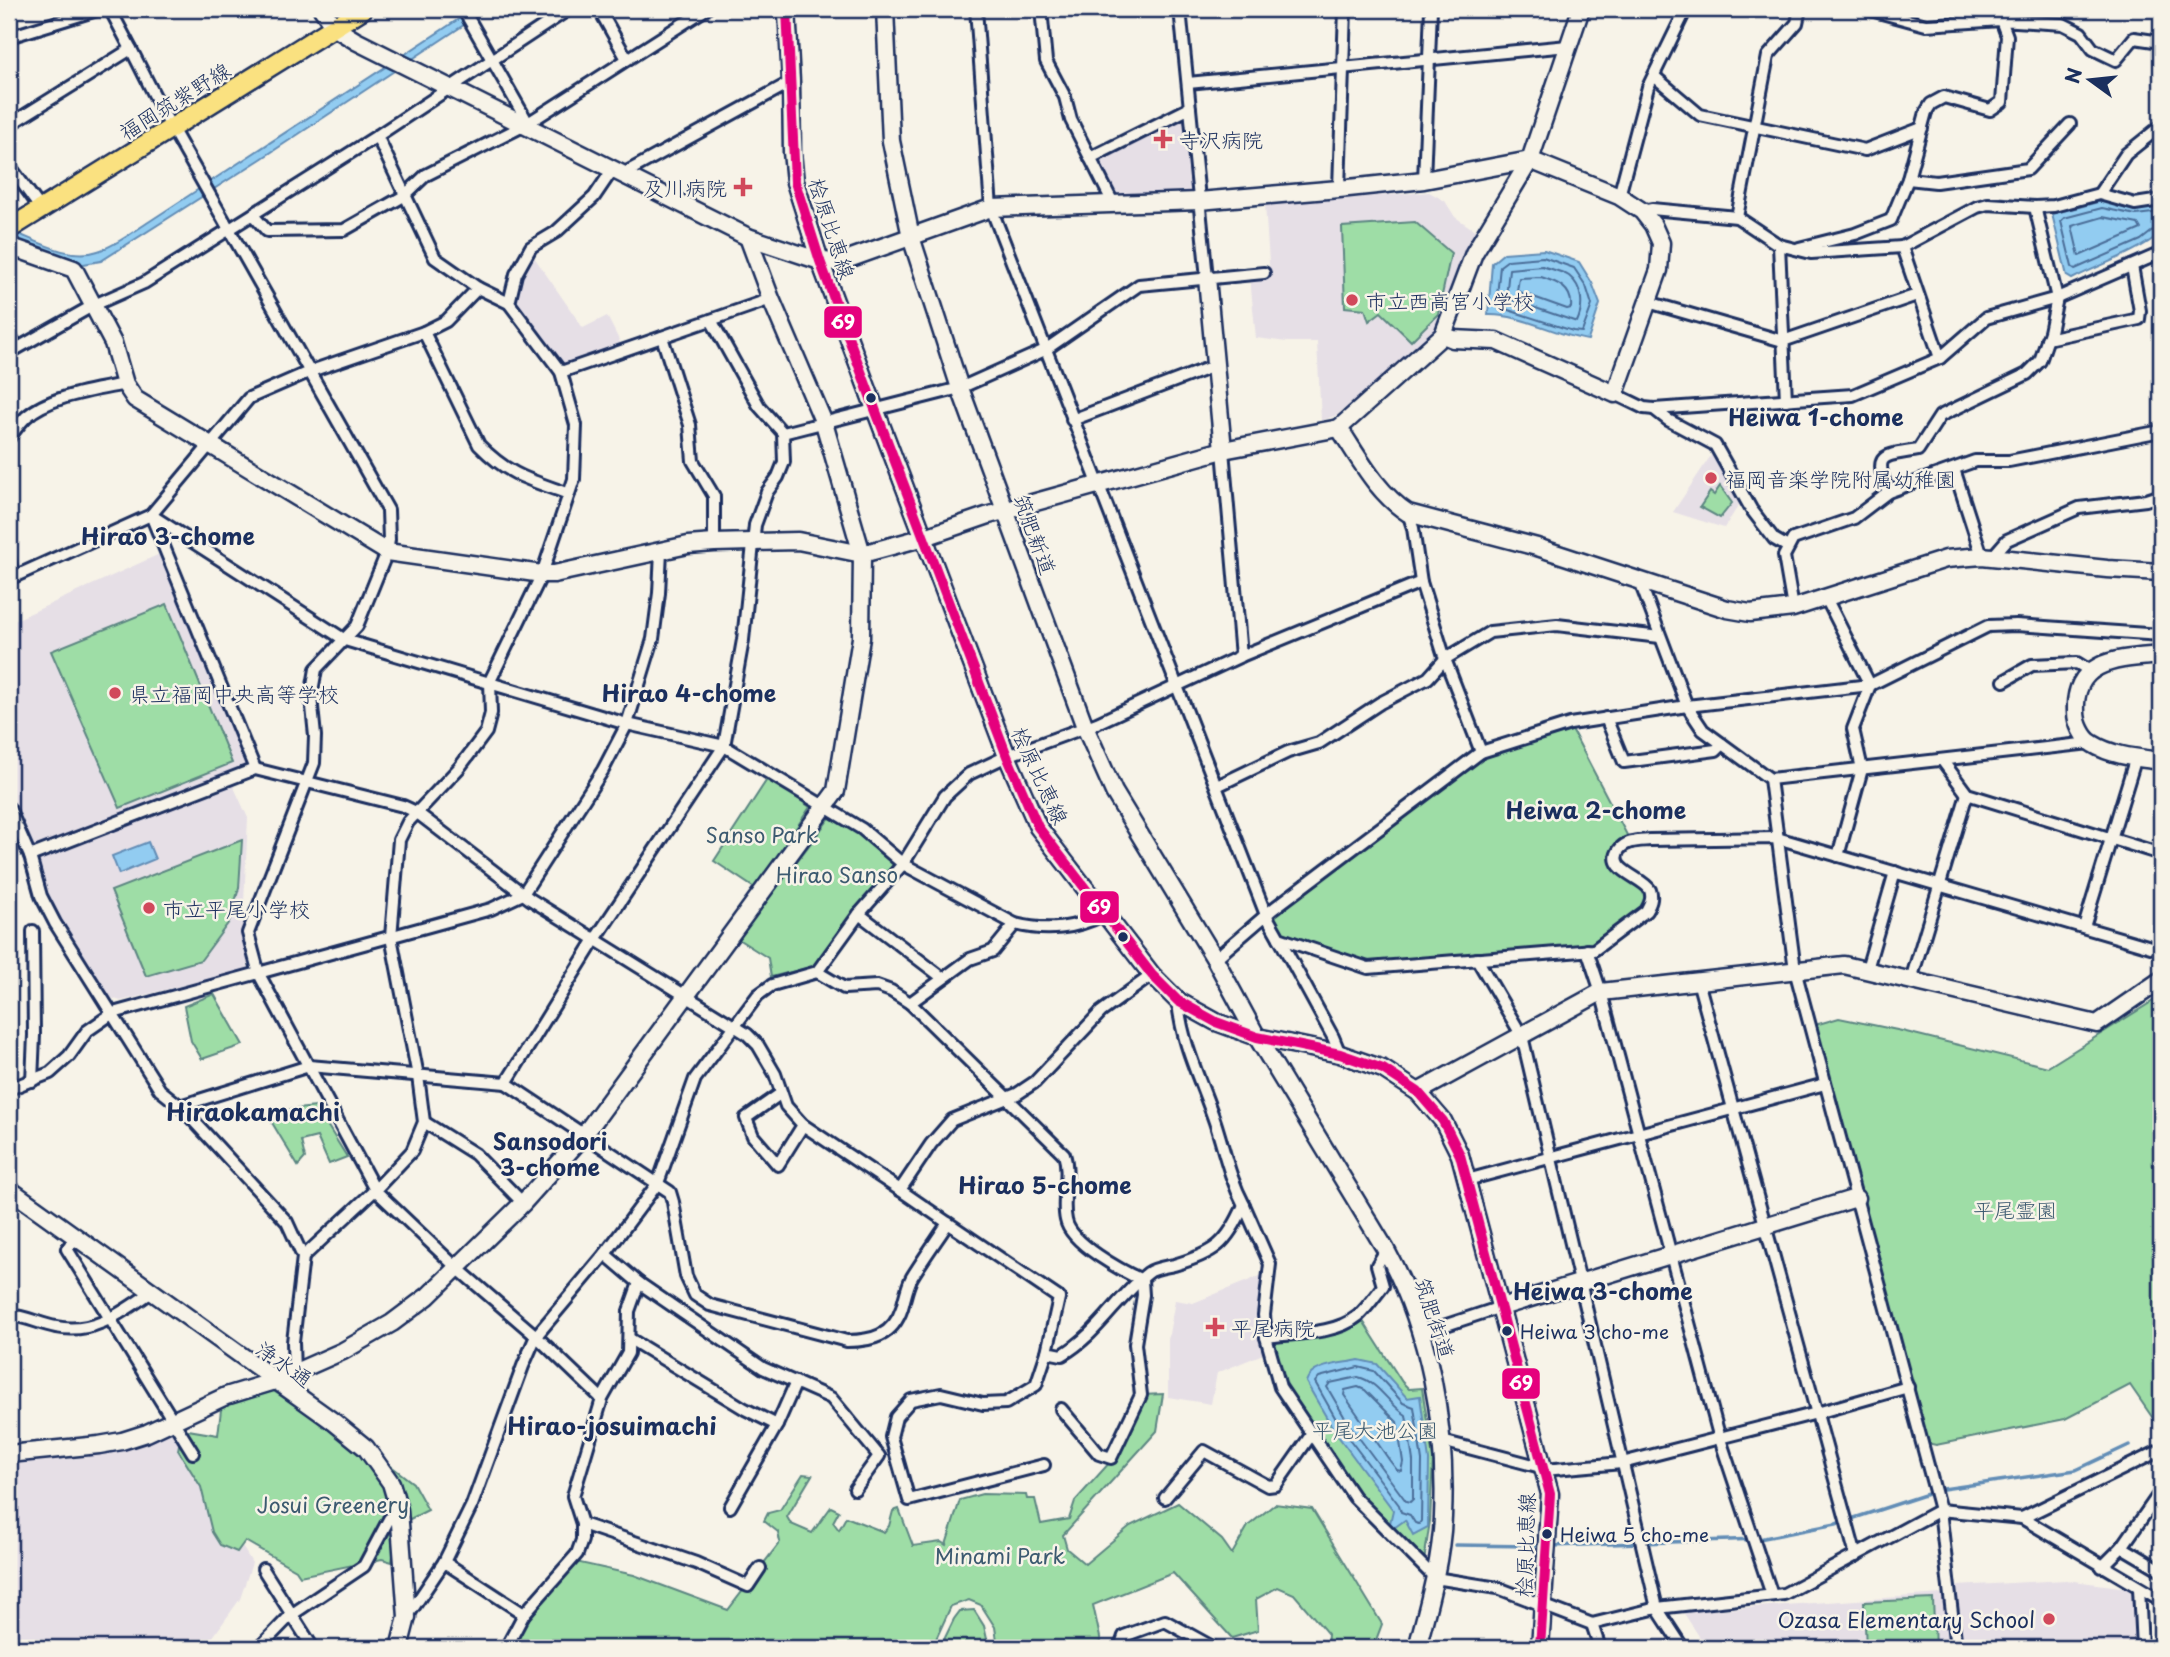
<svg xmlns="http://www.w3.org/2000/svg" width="2170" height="1657" viewBox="0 0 2170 1657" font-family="'Playpen Sans','Klee One',sans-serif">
	<rect width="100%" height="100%" fill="#f7f3e8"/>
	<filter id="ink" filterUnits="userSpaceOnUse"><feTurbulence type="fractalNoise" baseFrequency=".0143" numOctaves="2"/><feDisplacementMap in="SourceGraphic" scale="14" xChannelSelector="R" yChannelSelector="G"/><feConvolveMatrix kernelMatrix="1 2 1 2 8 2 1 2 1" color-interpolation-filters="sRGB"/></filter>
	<g filter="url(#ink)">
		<g fill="#e6dfe6">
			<polygon points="1181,116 1185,117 1192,194 1118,198 1098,160"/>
			<polygon points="1429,192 1445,201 1455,217 1479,233 1442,321 1418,347 1337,415 1321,421 1317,342 1287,342 1256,338 1250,279 1270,277 1265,204"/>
			<polygon points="532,254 583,328 607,316 623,348 564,368 515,300 517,285"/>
			<polygon points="1714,451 1739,505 1724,528 1673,512"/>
			<polygon points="164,552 250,764 34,850 9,791 9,623"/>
			<polygon points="233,785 248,818 243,924 248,969 121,1001 111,998 44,891 37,859"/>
			<polygon points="1265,1274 1259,1314 1263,1354 1217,1373 1211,1404 1168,1397 1168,1340 1175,1300 1193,1303"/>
			<polygon points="173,1430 252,1563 240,1599 205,1648 9,1648 9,1461 101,1452 129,1448"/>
			<polygon points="2066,1580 2136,1589 2138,1648 1963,1648 1957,1586"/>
			<polygon points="1942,1594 1951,1648 1707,1648 1683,1612"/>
		</g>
		<g fill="#9edda6" stroke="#5c8682" stroke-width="2">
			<polygon points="1415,222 1451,253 1438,314 1411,341 1381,312 1369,321 1365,309 1345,307 1342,227"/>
			<polygon points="1720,486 1732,503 1720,518 1700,507 1710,492 1714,495"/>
			<polygon points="167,604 232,763 120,808 51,651"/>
			<polygon points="1571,728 1628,837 1614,849 1613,868 1643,889 1645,904 1588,946 1368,963 1285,936 1280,932 1274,915 1479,758"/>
			<polygon points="768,778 810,807 756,889 714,861"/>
			<polygon points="832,815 857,827 897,862 815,966 771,977 768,958 738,939"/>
			<polygon points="242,840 239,888 229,922 201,960 146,976 111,891"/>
			<polygon points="214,994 243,1045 202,1059 191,1041 184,1006"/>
			<polygon points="2161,996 2161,1430 2130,1385 2065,1419 1936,1445 1927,1443 1815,1025 1839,1018 1902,1031 2048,1067"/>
			<polygon points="316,1107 347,1157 329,1164 317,1137 301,1141 305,1158 298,1166 271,1121 286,1110"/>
			<polygon points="1363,1321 1402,1382 1409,1389 1422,1388 1433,1459 1430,1521 1424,1562 1354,1492 1303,1417 1278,1369 1270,1340 1332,1334"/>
			<polygon points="269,1388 310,1415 331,1420 413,1483 428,1510 398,1525 392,1562 382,1559 300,1576 296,1570 245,1541 237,1552 220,1545 212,1532 201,1487 178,1450 182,1429 218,1435 222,1401"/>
			<polygon points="1163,1394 1157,1431 1063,1535 1067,1549 1085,1564 1130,1526 1178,1503 1222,1540 1232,1554 1248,1526 1275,1504 1312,1509 1382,1624 1373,1648 1327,1648 1328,1634 1294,1594 1278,1587 1256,1599 1258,1630 1232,1638 1173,1573 1093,1605 1101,1642 1076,1648 1004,1648 997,1641 995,1627 981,1605 969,1600 951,1606 932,1648 510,1648 521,1629 576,1562 634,1575 728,1610 780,1542 778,1532 764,1521 768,1513 780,1510 803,1474 812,1475 787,1517 791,1524 812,1533 831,1507 839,1511 833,1522 839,1530 846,1517 884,1532 889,1526 893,1511 899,1509 913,1546 941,1542 946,1545 960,1500 982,1494 1026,1495 1027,1499 1035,1499 1041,1524 1069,1519 1075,1501 1112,1460 1142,1395"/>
			<polygon points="1933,1599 1935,1648 1866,1648 1864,1602"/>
			<polygon points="974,1610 984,1626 989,1648 940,1648 954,1619 960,1611"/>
		</g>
		<g fill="#92ccf1" stroke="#628db6" stroke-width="2">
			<path d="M474 9H488L261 159 101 261 78 265 9 237V230C35 240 69 261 98 251 117 245 134 231 150 221Z"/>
			<path d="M2102 201 2136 208 2161 205V233C2135 254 2101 264 2072 279L2067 276 2052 214Z"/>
			<path d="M1544 250 1579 262 1592 283 1600 304 1588 340C1554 335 1522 314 1488 315L1492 263 1504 253Z"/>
			<polygon points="148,842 155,859 119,874 112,856"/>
			<path d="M1359 1360 1377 1364 1407 1398 1420 1396 1429 1460 1428 1527 1413 1535 1405 1520 1394 1528 1390 1523 1393 1510 1335 1432 1306 1382C1311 1364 1343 1364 1359 1360Z"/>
		</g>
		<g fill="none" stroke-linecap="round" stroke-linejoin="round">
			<g stroke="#4b6e99" stroke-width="2">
				<polyline points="2161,212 2136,215 2102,208 2064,218 2061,221 2072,267 2075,269 2141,240 2155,229 2161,228"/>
				<polygon points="2103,217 2138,224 2141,229 2079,256 2072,226"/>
				<polygon points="1543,257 1574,268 1586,286 1592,305 1582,332 1573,331 1496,306 1500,266 1508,260"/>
				<path d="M1542 266C1550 269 1562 271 1569 276 1583 287 1584 307 1577 322L1506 298 1509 269Z"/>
				<path d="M1541 277C1557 282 1573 288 1571 308L1567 309 1517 291 1519 278Z"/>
				<polygon points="1358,1367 1374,1371 1403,1403 1414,1407 1422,1461 1421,1521 1419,1524 1415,1523 1410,1515 1401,1512 1399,1505 1341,1428 1315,1382 1319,1377"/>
				<path d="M1358 1377C1379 1382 1388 1404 1406 1415L1413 1461V1499L1410 1502 1406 1501 1348 1423 1327 1387 1330 1383Z"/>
				<polygon points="1358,1387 1365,1390 1397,1422 1403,1462 1401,1471 1397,1470 1390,1461 1344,1395 1345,1390"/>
			</g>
			<g stroke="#628db6" stroke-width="3.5">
				<polyline points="1455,1545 1543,1546"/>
				<polyline points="1551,1546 1759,1539 1836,1524 1943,1489 2076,1470 2129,1445"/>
			</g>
			<defs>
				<g id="street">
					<polyline points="463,9 528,123"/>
					<polyline points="599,9 627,59"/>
					<path d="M976 9 991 208 1266 915 1279 938 1368 968 1594 950 1646 911C1650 904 1653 898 1650 890 1643 877 1606 870 1619 850 1626 840 1640 841 1650 840L1777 838 2161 950"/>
					<polyline points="1041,9 1046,61 1065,97 1071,120 1113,203"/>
					<polyline points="1180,9 1207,278"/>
					<polyline points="1867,9 1926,25 2001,20 1993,9"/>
					<polyline points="9,37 100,9"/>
					<polyline points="131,49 165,116 388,510 389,540 387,552 357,626 316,669 311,697 315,736 314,763 248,933 259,974 375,1190 457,1268 536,1336 602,1399"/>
					<polyline points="1654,76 1700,115 1865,150 1922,128"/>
					<polyline points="1188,83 1568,46"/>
					<polyline points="9,125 131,49 110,9"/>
					<polyline points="2161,126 2126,154 2099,194 2135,204 2161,200"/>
					<polyline points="377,136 435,258 478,288 509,303 561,372 576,425 574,479 569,494"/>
					<polyline points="1090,158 1190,108"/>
					<polyline points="9,165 41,209"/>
					<polyline points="623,174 791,82"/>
					<polyline points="1908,179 1926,112 1931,104 1944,97 1990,110 2002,102 2007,36 2001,20 2063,24 2081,33 2093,49 2116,60 2134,38 2161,42"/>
					<polyline points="1424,180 1431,9"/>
					<polyline points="1339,189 1345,9"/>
					<polyline points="1619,196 1648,87 1686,9"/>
					<polyline points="1642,211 1652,209 1737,217 1779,245 1811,253 1902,247 1940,358"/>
					<polyline points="253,215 267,231 344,230 404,196 426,175 525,125 706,9"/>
					<polyline points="1737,217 1768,56 1797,23 1800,9"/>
					<polyline points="1779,245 1786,400"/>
					<polyline points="1902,247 1977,207 1988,204 2035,207"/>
					<polyline points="1799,248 1855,234 1891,220 1908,179 1936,182 2028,169 2070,124"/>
					<polyline points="1648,302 1783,341 1917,295"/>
					<polyline points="509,303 516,274 531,247 556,232 594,197 613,169"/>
					<polyline points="9,333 17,348"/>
					<polyline points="662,337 690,425 693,461 714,496 714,543"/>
					<polyline points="2047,339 2139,319 2140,311 2132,266"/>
					<polyline points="9,353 94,305 144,283 377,136 569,9"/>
					<polyline points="561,372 771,299"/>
					<polyline points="1615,394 1644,408 1654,409 1853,395 1940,358 1986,318 2057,298 2161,253"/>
					<polyline points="1654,409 1668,420 1715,445 1751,509 1774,539 1788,547"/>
					<polyline points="1072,420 1214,366"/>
					<polyline points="783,433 960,388 1045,350 1139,285 1264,273"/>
					<path d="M9 438C14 431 20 423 26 417 49 396 96 390 125 384"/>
					<polyline points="1223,450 1241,656"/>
					<polyline points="1954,469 1982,556"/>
					<path d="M1888 492C1873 453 1882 456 1918 450L1940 416 2027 374 2040 361 2050 332 2057 298 2035 207 2054 206 2099 194"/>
					<path d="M151 515 345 640 627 724 724 746 862 829 903 864 1015 924C1047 932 1075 929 1105 914"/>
					<polyline points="151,515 255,769"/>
					<polyline points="1993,556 2007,540 2079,508 2146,500 2161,495"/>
					<polyline points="9,559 13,577"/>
					<polyline points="9,579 151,515 249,398 311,371 424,332 446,321 478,288"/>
					<polyline points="1640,582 1687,706 1703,730 1770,779 1795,970 1940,1510 1956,1648"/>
					<polyline points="1826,598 1870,685 1853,729 1862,769 1838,856"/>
					<polyline points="1793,608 1784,556 1793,539 1854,518 1888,492 1975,461 2009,461 2161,431"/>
					<polyline points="2004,681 2032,665 2077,663 2090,671"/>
					<polyline points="1606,718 1624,762 1716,750 1722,744"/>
					<polyline points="1481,752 1445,659 1490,632 1557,625 1660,637"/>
					<polyline points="1942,760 1967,794 2161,854"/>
					<polyline points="1770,779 2090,743"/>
					<polyline points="1217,786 1288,752 1319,743 1380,703 1428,678 1445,659 1421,582 1413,528 1408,513"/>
					<polyline points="9,808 30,856 41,896 55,923 160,1090 180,1106 309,1066 506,1083 594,941 724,746 743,640 755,525 767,492 778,477 784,462 783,433 759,406 711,320"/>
					<polyline points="30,856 255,769 403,806 416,812 530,899 747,1034 758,1045 775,1074 786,1106 803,1125 900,1190"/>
					<polyline points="859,914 943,978"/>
					<polyline points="2084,927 2136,757"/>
					<polyline points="1279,938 1333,1037 1340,1054"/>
					<polyline points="1587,950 1601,992 1720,1439 1772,1595"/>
					<polyline points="1215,959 1273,909 1481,752 1570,724 1687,706 1870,685 1988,626 2016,625 2161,635"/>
					<polyline points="1477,959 1522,1036 1657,1608 1683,1648"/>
					<polyline points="1867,969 1895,872"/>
					<polyline points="817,972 844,988 877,986 891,991 910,1003 970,959 993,951 1015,924"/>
					<polyline points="1911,980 1967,794"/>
					<polyline points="1698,981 1856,1556"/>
					<path d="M1178 1001C1181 1043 1202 1083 1215 1122 1225 1153 1229 1176 1244 1205"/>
					<path d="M910 1003 1064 1154C1071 1175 1061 1198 1066 1220 1070 1243 1122 1271 1142 1280L1143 1295 1135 1344 1141 1395 1111 1458 1099 1454 1061 1409"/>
					<polyline points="32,1081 34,1035 33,931"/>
					<path d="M506 1083 670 1192 673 1202 686 1276 695 1295 710 1305 847 1341C872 1341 893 1336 902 1308 905 1298 907 1286 912 1277 923 1259 936 1241 948 1223L1059 1298 1047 1352 1062 1355C1097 1335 1117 1298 1148 1273 1154 1268 1166 1267 1174 1265 1215 1253 1227 1244 1244 1205L1270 1264 1264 1315 1266 1337 1280 1387 1354 1497 1435 1578 1498 1588 1592 1624 1657 1608 1784 1594 1940 1510 2022 1518 2161 1600"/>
					<polyline points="9,1089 50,1073 69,1056 87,1031 113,1013 491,909 523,894 603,770 627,724 653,639 659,593 661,551"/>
					<polyline points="780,1094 746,1118 753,1136 778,1165 803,1125"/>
					<polyline points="180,1106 287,1222 303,1257 293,1342 294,1373"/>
					<polyline points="424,1122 475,1154 523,1203"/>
					<polyline points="1467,1180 1825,1084"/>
					<polyline points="948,1223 900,1190 931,1144 952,1120 1017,1094 1035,1082 1101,1012 1152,975"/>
					<polyline points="75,1238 67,1249 193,1453"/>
					<path d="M303 1257 375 1190 412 1151 424 1122 418 1076 391 937 399 840 408 822 459 768 486 732 491 713 490 681 542 574 569 494C530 480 509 476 479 445L424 332"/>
					<polyline points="639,1283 763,1368 831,1398 879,1456 855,1489"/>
					<path d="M9 1315C26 1316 39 1324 56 1327 94 1335 122 1312 150 1293"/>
					<polyline points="1422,1333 1501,1307"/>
					<path d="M1266 1337C1294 1333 1335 1335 1358 1316 1368 1307 1375 1296 1383 1286L1377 1265 1386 1250"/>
					<polyline points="630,1339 745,1409 777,1425"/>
					<polyline points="1442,1441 1537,1466 1544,1470 1622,1463 1817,1413 1908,1387"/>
					<polyline points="1044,1465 909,1500 891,1437 896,1417 911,1400 941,1394 983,1404 1006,1403 1036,1385 1047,1352"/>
					<polyline points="1165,1498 1204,1451 1268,1486 1276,1485 1311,1435"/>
					<polyline points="730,1507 777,1425 796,1382"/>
					<polyline points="2022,1518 2159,1451 2161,1453"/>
					<polyline points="582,1524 696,1563 748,1586 760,1568"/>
					<polyline points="2122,1547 2161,1570"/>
					<polyline points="444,1562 524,1614 577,1554 582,1540 582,1524 573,1496 602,1399 628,1353 629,1311 639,1283 605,1254"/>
					<polyline points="2102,1567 2122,1547 2161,1491"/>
					<polyline points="263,1569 313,1648"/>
					<polyline points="2139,1588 2142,1648"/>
					<polyline points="407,1617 444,1562 472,1505 523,1366 536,1336 605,1254 658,1183 695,1079 758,995 772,985 817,972 859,914 903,864 945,796 969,774 1007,756 1097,723 1241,656 1421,582"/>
					<polyline points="1592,1624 1600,1648"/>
					<polyline points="259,1648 291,1615 364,1566 389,1519 399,1510"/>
					<polyline points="506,1648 524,1614"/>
					<polyline points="1120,1648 1124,1636 1165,1621 1214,1648"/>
				</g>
				<g id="secondary">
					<polyline points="322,9 335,28 356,41 748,237 820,261 840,262 991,208 1199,201 1339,189 1424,180 1530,160 1619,196 1642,211 1653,225 1661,243 1659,270 1615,394 1496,341 1453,339 1443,335"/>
					<polyline points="787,9 791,82 792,152 795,182 820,261 875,409 1007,756 1038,827 1152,975 1178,1001 1216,1022 1257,1037 1340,1054 1383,1069 1418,1092 1443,1121 1460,1155 1550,1494 1540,1648"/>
					<path d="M885 9 891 141 911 237 960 388 1085 727 1114 792 1215 959 1257 1037 1386 1250C1430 1331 1447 1425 1443 1517 1441 1562 1428 1606 1417 1648"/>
					<polyline points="9,246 74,269 113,343 125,384 135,399 387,552 542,574 554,574 688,545 714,543 798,541 862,554 925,537 989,515 1223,450 1339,428 1443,335 1474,253 1530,160 1581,9"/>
					<polyline points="1207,278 1223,450"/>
					<path d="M1339 428C1359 458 1377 493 1408 513L1537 547 1727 609 1750 613 1793 608 1946 559 1982 556 2107 569 2161 572"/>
					<path d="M2161 655C2121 659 2073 658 2076 712 2076 723 2083 739 2093 744 2112 756 2139 758 2161 761"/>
					<polyline points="1418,1092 1601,992 1844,965 2097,1024 2161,980"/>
					<polyline points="9,1189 334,1422 366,1448 391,1483 399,1510 407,1617 399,1648"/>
					<polyline points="1501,1307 1856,1198"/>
					<polyline points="9,1454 99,1445 122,1441 147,1433 226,1396 275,1381 343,1351 392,1323 428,1296 523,1203 584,1135 836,791 861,638 862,554 824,423 771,299 748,237"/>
				</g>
				<polyline id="primary" points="9,229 363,9"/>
			</defs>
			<use href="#street" stroke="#1b2f5e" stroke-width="16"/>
			<use href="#secondary" stroke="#1b2f5e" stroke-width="21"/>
			<use href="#primary" stroke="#1b2f5e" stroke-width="23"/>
			<use href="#street" stroke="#f7f3e8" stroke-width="10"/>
			<use href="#secondary" stroke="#f7f3e8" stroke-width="16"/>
			<use href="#primary" stroke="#fae180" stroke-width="18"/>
			<defs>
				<polyline id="bus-1" points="787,9 795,182 820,261 875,409 1007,756 1038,827 1152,975 1178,1001 1216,1022 1257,1037 1340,1054 1383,1069 1418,1092 1443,1121 1460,1155 1550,1494 1540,1648"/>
			</defs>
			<use href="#bus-1" stroke="#f7f3e8" stroke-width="16"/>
			<use href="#bus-1" stroke="#e5007d" stroke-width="10"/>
		</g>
	</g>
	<g fill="#d1495b" stroke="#f7f3e8" stroke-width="2.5">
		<path d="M1159.5 128.5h7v7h7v7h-7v7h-7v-7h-7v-7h7z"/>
		<path d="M739.5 176.5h7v7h7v7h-7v7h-7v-7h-7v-7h7z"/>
		<circle cx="1352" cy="300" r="7"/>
		<circle cx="1711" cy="478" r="7"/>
		<circle cx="115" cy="693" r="7"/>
		<circle cx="149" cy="908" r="7"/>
		<path d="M1211.5 1316.5h7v7h7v7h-7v7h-7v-7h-7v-7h7z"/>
		<circle cx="2049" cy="1619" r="7"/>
	</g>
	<g fill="#1b2f5e" stroke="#f7f3e8" stroke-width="2.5">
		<circle cx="871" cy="398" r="6"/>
		<circle cx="1123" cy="937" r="6"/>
		<circle cx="1507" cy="1331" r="6"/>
		<circle cx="1547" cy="1534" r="6"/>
	</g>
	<g text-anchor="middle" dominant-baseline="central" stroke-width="5" stroke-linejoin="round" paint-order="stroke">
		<g font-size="19" fill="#1b2f5e" stroke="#f7f3e8" text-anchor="start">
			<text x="1520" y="1331">Heiwa 3 cho-me</text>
			<text x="1560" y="1534">Heiwa 5 cho-me</text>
		</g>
		<g font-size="21" fill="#1b2f5e" stroke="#f7f3e8">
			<text transform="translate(174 100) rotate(-32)">福岡筑紫野線</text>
			<text transform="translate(833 228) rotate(72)">桧原比恵線</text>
			<text transform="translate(1036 534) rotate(70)">筑肥新道</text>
			<text transform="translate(1041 775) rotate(65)">桧原比恵線</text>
			<text transform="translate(1436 1318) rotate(72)">筑肥街道</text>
			<text transform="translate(285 1363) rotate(35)">浄水通</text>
			<text transform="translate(1524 1545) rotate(-88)">桧原比恵線</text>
		</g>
		<g font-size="21" fill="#1b2f5e" stroke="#f7f3e8" text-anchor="start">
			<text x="1179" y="139">寺沢病院</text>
			<text x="727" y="187" text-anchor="end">及川病院</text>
			<text x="1366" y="300">市立西高宮小学校</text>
			<text x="1725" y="478">福岡音楽学院附属幼稚園</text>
			<text x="129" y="693">県立福岡中央高等学校</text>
			<text x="163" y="908">市立平尾小学校</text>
			<text x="1231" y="1327">平尾病院</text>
			<text x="2035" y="1619" text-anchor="end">Ozasa Elementary School</text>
		</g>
		<g font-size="21" fill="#3c5a70" stroke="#f7f3e8">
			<text x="762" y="834">Sanso Park</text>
			<text x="837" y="874">Hirao Sanso</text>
			<text x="2015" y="1209">平尾霊園</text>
			<text x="1375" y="1429">平尾大池公園</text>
			<text x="333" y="1504">Josui Greenery</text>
			<text x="1000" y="1555">Minami Park</text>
		</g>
		<g font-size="23" font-weight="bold" fill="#1b2f5e" stroke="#f7f3e8">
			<text x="1816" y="416">Heiwa 1-chome</text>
			<text x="168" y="535">Hirao 3-chome</text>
			<text x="689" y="692">Hirao 4-chome</text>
			<text x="1596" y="809">Heiwa 2-chome</text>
			<text x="550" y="1140">Sansodori<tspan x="550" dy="26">3-chome</tspan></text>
			<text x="1045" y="1184">Hirao 5-chome</text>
			<text x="1603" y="1290">Heiwa 3-chome</text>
		</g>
		<g font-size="24" font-weight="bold" fill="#1b2f5e" stroke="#f7f3e8">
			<text x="253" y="1111">Hiraokamachi</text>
			<text x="612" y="1425">Hirao-josuimachi</text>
		</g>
	</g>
	<g stroke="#f7f3e8" stroke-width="2.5">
		<rect x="823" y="305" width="40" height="34" rx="7" fill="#e5007d"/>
		<rect x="1079" y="890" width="41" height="34" rx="7" fill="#e5007d"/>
		<rect x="1501" y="1367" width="40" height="33" rx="7" fill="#e5007d"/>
	</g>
	<g font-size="19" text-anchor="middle" font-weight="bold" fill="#fff">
		<text x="843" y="329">69</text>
		<text x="1099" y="914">69</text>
		<text x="1521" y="1390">69</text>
	</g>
	<rect width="2170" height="1657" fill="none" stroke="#f7f3e8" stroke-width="35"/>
	<rect x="18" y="18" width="2135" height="1622" fill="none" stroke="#1b2f5e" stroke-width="2.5" filter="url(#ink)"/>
	<g transform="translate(2090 80) rotate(285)" stroke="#f7f3e8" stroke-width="5" paint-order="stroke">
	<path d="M0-5L12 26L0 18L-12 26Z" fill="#1b2f5e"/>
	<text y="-10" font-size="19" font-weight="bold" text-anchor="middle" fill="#1b2f5e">N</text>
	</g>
</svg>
